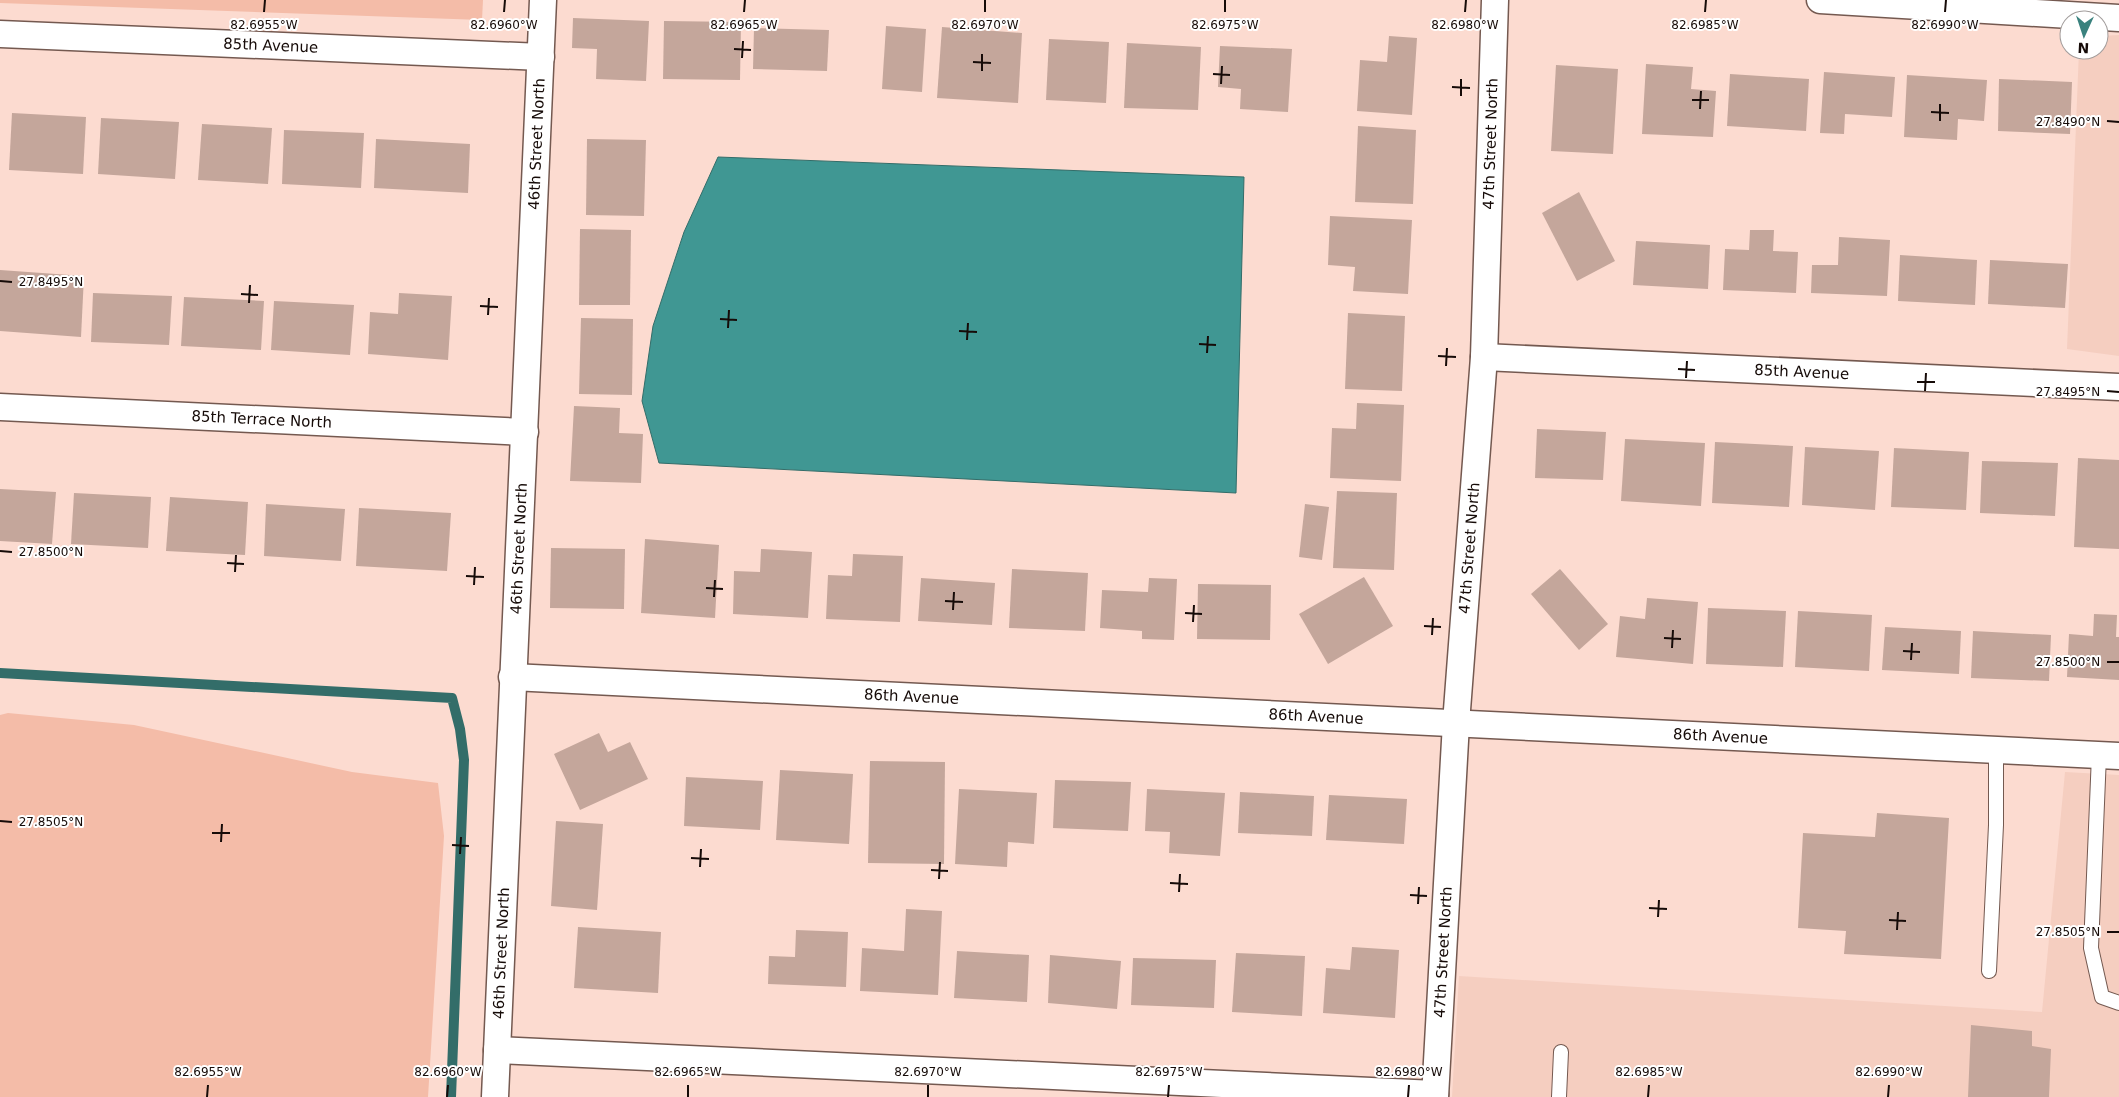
<svg xmlns="http://www.w3.org/2000/svg" width="2119" height="1097" viewBox="0 0 2119 1097" font-family="'DejaVu Sans',sans-serif">
	<rect width="100%" height="100%" fill="#fcdbd0"/>
	<g fill="#f5cec0">
		<polygon points="2119,35 2119,356 2067,349 2079,50 2099,50 2099,36"/>
		<polygon points="2065,772 2119,775 2119,1097 1452,1097 1459,976 2042,1012"/>
	</g>
	<g fill="#f4bca8">
		<polygon points="0,0 483,0 482,20 0,3"/>
		<polygon points="8,713 134,725 352,772 438,783 444,836 428,1097 0,1097 0,715"/>
	</g>
	<polygon fill="#409793" stroke="#336d69" points="718,157 1244,177 1236,493 659,463 642,401 653,326 684,232"/>
	<g fill="none" stroke-linecap="round" stroke-linejoin="round">
		<polyline stroke="#336d69" stroke-width="10" points="0,673 452,698 460,729 464,760 451,1097"/>
	</g>
	<g fill="#c4a69b">
		<polygon points="573,18 649,21 646,81 596,79 597,49 572,48"/>
		<polygon points="664,21 741,22 740,80 663,79"/>
		<polygon points="886,26 926,29 922,92 882,89"/>
		<polygon points="942,27 1022,33 1018,103 937,98"/>
		<polygon points="754,28 829,30 827,71 753,69"/>
		<polygon points="1389,36 1417,38 1412,115 1357,111 1360,60 1387,62"/>
		<polygon points="1049,39 1109,42 1106,103 1046,100"/>
		<polygon points="1127,43 1201,47 1198,110 1124,108"/>
		<polygon points="1220,46 1292,49 1288,112 1240,109 1241,89 1218,87"/>
		<polygon points="1646,64 1693,67 1691,89 1716,91 1713,137 1642,134"/>
		<polygon points="1556,65 1618,69 1613,154 1551,151"/>
		<polygon points="1824,72 1895,77 1892,117 1845,114 1844,134 1820,133"/>
		<polygon points="1730,74 1809,79 1806,131 1727,126"/>
		<polygon points="1907,75 1987,80 1984,121 1958,119 1957,140 1904,137"/>
		<polygon points="1999,79 2072,82 2070,134 1998,131"/>
		<polygon points="12,113 86,117 83,174 9,170"/>
		<polygon points="101,118 179,122 175,179 98,174"/>
		<polygon points="202,124 272,128 268,184 198,180"/>
		<polygon points="1358,126 1416,130 1413,204 1355,202"/>
		<polygon points="284,130 364,133 361,188 282,184"/>
		<polygon points="376,139 470,144 468,193 374,188"/>
		<polygon points="587,139 646,140 644,216 586,215"/>
		<polygon points="1579,192 1615,261 1577,281 1542,213"/>
		<polygon points="1330,216 1412,220 1408,294 1353,291 1355,267 1328,265"/>
		<polygon points="580,229 631,230 630,305 579,305"/>
		<polygon points="1750,230 1774,230 1773,251 1798,252 1796,293 1723,290 1725,249 1749,250"/>
		<polygon points="1839,237 1890,240 1887,296 1811,293 1812,265 1838,265"/>
		<polygon points="1636,241 1710,245 1708,289 1633,285"/>
		<polygon points="1900,255 1977,260 1975,305 1898,301"/>
		<polygon points="1990,260 2068,264 2065,308 1988,304"/>
		<polygon points="0,270 84,276 81,337 0,331"/>
		<polygon points="93,293 172,296 169,345 91,342"/>
		<polygon points="399,293 452,296 448,360 368,354 370,312 398,314"/>
		<polygon points="184,297 264,301 261,350 181,346"/>
		<polygon points="274,301 354,305 350,355 271,350"/>
		<polygon points="1348,313 1405,316 1402,391 1345,389"/>
		<polygon points="581,318 633,319 632,395 579,394"/>
		<polygon points="1357,403 1404,405 1401,481 1330,478 1332,428 1356,429"/>
		<polygon points="574,406 620,408 619,433 643,434 641,483 570,481"/>
		<polygon points="1537,429 1606,432 1603,480 1535,478"/>
		<polygon points="1625,439 1705,443 1701,506 1621,501"/>
		<polygon points="1715,442 1793,446 1789,507 1712,503"/>
		<polygon points="1805,447 1879,451 1875,510 1802,505"/>
		<polygon points="1894,448 1969,452 1966,510 1891,507"/>
		<polygon points="2078,458 2119,460 2119,549 2074,547"/>
		<polygon points="1982,461 2058,463 2055,516 1980,513"/>
		<polygon points="0,489 56,492 52,544 0,541"/>
		<polygon points="1337,491 1397,493 1394,570 1333,568"/>
		<polygon points="74,493 151,497 148,548 71,544"/>
		<polygon points="170,497 248,502 245,555 166,551"/>
		<polygon points="266,504 345,509 341,561 264,556"/>
		<polygon points="1305,504 1329,507 1322,560 1299,557"/>
		<polygon points="359,508 451,513 447,571 356,566"/>
		<polygon points="645,539 719,545 715,618 641,613"/>
		<polygon points="551,548 625,549 624,609 550,608"/>
		<polygon points="761,549 812,552 808,618 733,614 734,571 760,572"/>
		<polygon points="853,554 903,556 900,622 826,619 828,575 852,576"/>
		<polygon points="1012,569 1088,573 1085,631 1009,628"/>
		<polygon points="1560,569 1608,624 1579,650 1531,594"/>
		<polygon points="1364,577 1393,626 1328,664 1299,614"/>
		<polygon points="921,578 995,583 992,625 918,621"/>
		<polygon points="1149,578 1177,579 1174,640 1142,639 1142,631 1100,628 1102,590 1148,592"/>
		<polygon points="1198,584 1271,585 1270,640 1197,639"/>
		<polygon points="1647,598 1698,602 1693,664 1616,657 1620,616 1645,619"/>
		<polygon points="1708,608 1786,611 1783,667 1706,664"/>
		<polygon points="1798,611 1872,615 1869,671 1795,667"/>
		<polygon points="2094,614 2117,615 2116,637 2119,637 2119,680 2067,677 2069,634 2093,636"/>
		<polygon points="1885,627 1961,631 1959,674 1882,670"/>
		<polygon points="1973,631 2051,635 2049,681 1971,678"/>
		<polygon points="599,733 608,752 630,742 648,779 580,810 554,754"/>
		<polygon points="870,761 945,762 944,864 868,863"/>
		<polygon points="780,770 853,774 849,844 776,840"/>
		<polygon points="686,777 763,781 760,830 684,826"/>
		<polygon points="1055,780 1131,782 1128,831 1053,828"/>
		<polygon points="959,789 1037,793 1034,844 1008,842 1007,867 955,864"/>
		<polygon points="1147,789 1225,793 1220,856 1169,853 1170,832 1145,831"/>
		<polygon points="1240,792 1314,796 1312,836 1238,833"/>
		<polygon points="1329,795 1407,799 1404,844 1326,840"/>
		<polygon points="1877,813 1949,818 1941,959 1844,954 1846,931 1798,928 1803,833 1875,837"/>
		<polygon points="556,821 603,824 597,910 551,906"/>
		<polygon points="906,909 942,911 938,995 860,991 862,948 904,951"/>
		<polygon points="578,927 661,932 658,993 574,988"/>
		<polygon points="796,930 848,932 846,987 768,984 769,956 795,957"/>
		<polygon points="1352,947 1399,950 1395,1018 1323,1013 1326,968 1350,970"/>
		<polygon points="957,951 1029,955 1027,1002 954,998"/>
		<polygon points="1236,953 1305,956 1302,1016 1232,1012"/>
		<polygon points="1050,955 1121,961 1117,1009 1048,1003"/>
		<polygon points="1133,958 1216,960 1214,1008 1131,1005"/>
		<polygon points="1971,1025 2032,1031 2032,1046 2051,1049 2049,1097 1968,1097"/>
	</g>
	<g fill="none" stroke-linecap="round" stroke-linejoin="round">
		<defs>
			<g id="lane">
				<polyline points="2099,755 2091,948 2102,997 2119,1003"/>
				<polyline points="1989,971 1996,825 1996,750"/>
				<polyline points="1559,1097 1561,1052"/>
			</g>
			<g id="street">
				<polyline points="1820,0 2119,18"/>
				<path id="s1" d="M0 34 541 57"/>
				<path id="s2" d="M1484 357 2119 387"/>
				<path id="s3" d="M0 407 525 432"/>
				<path id="s4" d="M512 677 2119 756"/>
				<polyline points="497,1050 1435,1094"/>
				<path id="s5" d="M495 1097 543 0"/>
				<path id="s6" d="M1435 1097 1456 723 1484 357 1495 0"/>
			</g>
		</defs>
		<use href="#lane" stroke="#745950" stroke-width="16"/>
		<use href="#street" stroke="#745950" stroke-width="29"/>
		<use href="#lane" stroke="#fff" stroke-width="14"/>
		<use href="#street" stroke="#fff" stroke-width="26"/>
	</g>
	<path fill="none" stroke="#160b08" stroke-width="2" d="M264 12 265 0M504 12 505 0M744 12 745 0M985 12V0M1225 12V0M1465 12 1466 0M1705 12 1706 0M1945 12 1946 0M734 49 751 50M742 58 743 41M973 62 991 63M982 71V54M1213 74 1230 75M1221 84 1222 66M1452 87 1470 88M1461 96V79M1692 100H1709M1700 109 1701 91M1931 112 1949 113M1940 121V104M2107 121 2119 122M0 281 12 282M241 294 258 295M249 303 250 285M480 306 498 307M488 315 489 298M720 319 737 320M728 328 729 310M959 331 977 332M967 340 968 323M1199 344 1216 345M1207 353 1208 336M1438 356 1456 357M1446 366 1447 348M1678 369 1695 370M1686 378 1687 361M1917 382H1935M1925 391 1926 373M2107 391 2119 392M0 551 12 552M227 563 244 564M235 572 236 555M466 576 484 577M474 585 475 567M706 588 723 589M714 597 715 580M945 601 963 602M953 610 954 592M1185 613 1202 614M1193 622 1194 605M1424 626 1441 627M1432 635 1433 618M1664 638 1681 639M1672 648 1673 630M1903 651 1920 652M1911 660 1912 643M2107 662H2119M0 821 12 822M212 833H230M221 842 222 824M452 845 469 846M460 854 461 837M691 858 709 859M700 867 701 849M931 870 948 871M939 879 940 862M1170 883 1188 884M1179 892 1180 874M1410 895 1427 896M1418 904 1419 887M1649 908 1667 909M1658 917 1659 900M1889 920 1906 921M1897 930 1898 912M2107 932H2119M207 1097 208 1085M447 1097 448 1085M688 1097V1085M928 1097V1085M1168 1097 1169 1085M1408 1097 1409 1085M1648 1097 1649 1085M1888 1097 1889 1085"/>
	<g text-anchor="middle" dominant-baseline="central" stroke-width="4" stroke-linejoin="round" paint-order="stroke">
		<g font-size="15" fill="#160b08" stroke="#fff">
			<text stroke="none"><textPath href="#s1" startOffset="271">85th Avenue</textPath></text>
			<text stroke="none"><textPath href="#s5" startOffset="954">46th Street North</textPath></text>
			<text stroke="none"><textPath href="#s6" startOffset="955">47th Street North</textPath></text>
			<text stroke="none"><textPath href="#s2" startOffset="318">85th Avenue</textPath></text>
			<text stroke="none"><textPath href="#s3" startOffset="262">85th Terrace North</textPath></text>
			<text stroke="none"><textPath href="#s5" startOffset="549">46th Street North</textPath></text>
			<text stroke="none"><textPath href="#s6" startOffset="550">47th Street North</textPath></text>
			<text stroke="none"><textPath href="#s4" startOffset="400">86th Avenue</textPath></text>
			<text stroke="none"><textPath href="#s4" startOffset="805">86th Avenue</textPath></text>
			<text stroke="none"><textPath href="#s4" startOffset="1210">86th Avenue</textPath></text>
			<text stroke="none"><textPath href="#s5" startOffset="144">46th Street North</textPath></text>
			<text stroke="none"><textPath href="#s6" startOffset="145">47th Street North</textPath></text>
		</g>
	</g>
	<g font-size="12" text-anchor="middle" fill="#160b08" stroke="#fff" stroke-width="4" stroke-linejoin="round" paint-order="stroke">
		<text x="264" y="29">82.6955°W</text>
		<text x="504" y="29">82.6960°W</text>
		<text x="744" y="29">82.6965°W</text>
		<text x="985" y="29">82.6970°W</text>
		<text x="1225" y="29">82.6975°W</text>
		<text x="1465" y="29">82.6980°W</text>
		<text x="1705" y="29">82.6985°W</text>
		<text x="1945" y="29">82.6990°W</text>
		<text x="2068" y="126">27.8490°N</text>
		<text x="51" y="286">27.8495°N</text>
		<text x="2068" y="396">27.8495°N</text>
		<text x="51" y="556">27.8500°N</text>
		<text x="2068" y="666">27.8500°N</text>
		<text x="51" y="826">27.8505°N</text>
		<text x="2068" y="936">27.8505°N</text>
		<text x="208" y="1076">82.6955°W</text>
		<text x="448" y="1076">82.6960°W</text>
		<text x="688" y="1076">82.6965°W</text>
		<text x="928" y="1076">82.6970°W</text>
		<text x="1169" y="1076">82.6975°W</text>
		<text x="1409" y="1076">82.6980°W</text>
		<text x="1649" y="1076">82.6985°W</text>
		<text x="1889" y="1076">82.6990°W</text>
	</g>
	<g transform="translate(2084 35) rotate(183)"><circle r="24" fill="#ffffff" stroke="#a29d9c"/>
	<path d="M0-4L9 19L0 12L-9 19Z" fill="#3a827e"/>
	<text y="-8" font-size="14" font-weight="bold" text-anchor="middle" fill="#160b08">N</text>
	</g>
</svg>
